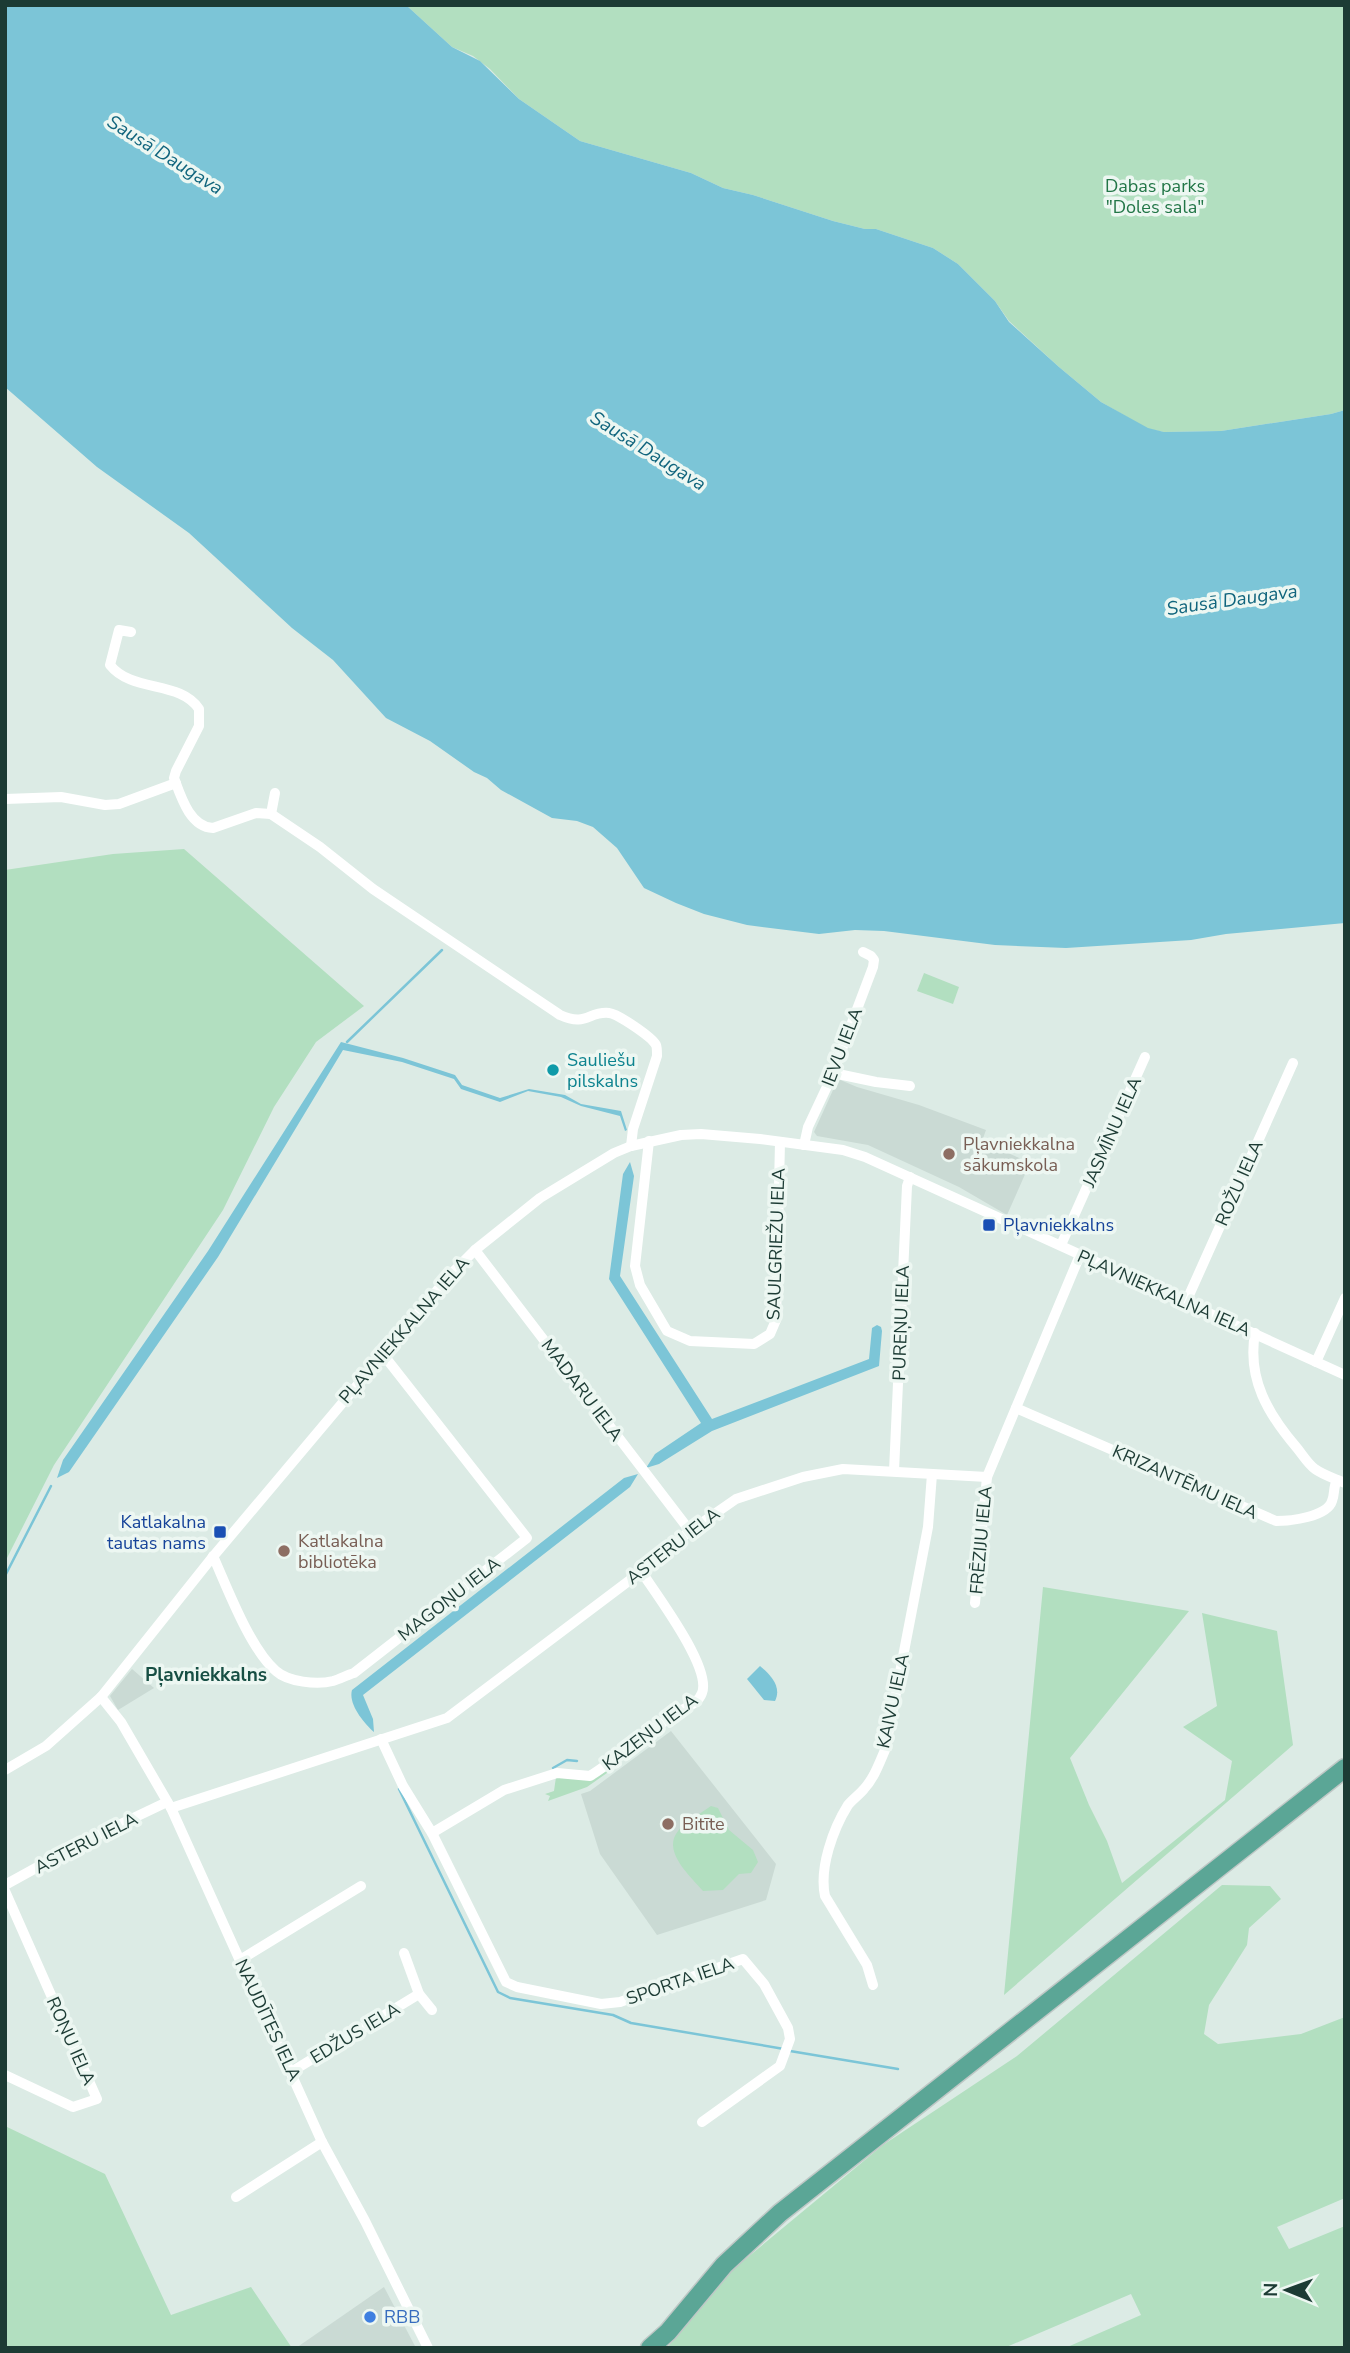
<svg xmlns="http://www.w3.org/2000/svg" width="1350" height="2353" viewBox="0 0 1350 2353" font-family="'Nunito Sans',sans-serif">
	<rect width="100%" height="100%" fill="#dcebe5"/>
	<g fill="#cadad4">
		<polygon points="838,1079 857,1087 919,1105 986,1130 982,1141 1030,1163 1007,1215 959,1187 868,1145 817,1136 814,1132"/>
		<polygon points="132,1669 154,1688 118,1710 110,1696"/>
		<polygon points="671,1731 776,1864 766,1900 657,1935 600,1854 581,1794 590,1791"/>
		<polygon points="384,2287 416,2348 296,2348"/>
	</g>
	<g fill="#b2dfc0">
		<polygon points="406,5 1345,5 1345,410 1331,414 1221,431 1164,432 1148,429 1101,402 1059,367 1009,321 995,301 958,264 933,248 876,229 865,229 833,221 753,195 723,188 691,173 580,141 519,99 490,69 473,56 452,47"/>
		<polygon points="184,849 364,1006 316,1042 274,1107 223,1210 54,1465 5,1562 5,870 113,854"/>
		<polygon points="924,973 959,987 953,1004 917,991"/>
		<polygon points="1043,1587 1189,1611 1070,1758 1089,1805 1107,1841 1122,1883 1225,1800 1232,1761 1183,1727 1217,1706 1202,1613 1277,1631 1293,1745 1004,1995"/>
		<polygon points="611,1768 614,1768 587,1787 548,1801 550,1796 545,1794 554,1791 556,1777 591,1780"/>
		<path d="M711 1806 718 1808 729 1830 753 1850 758 1862 751 1873 739 1874 723 1890 703 1891C691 1877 664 1853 676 1834 682 1823 700 1814 711 1806Z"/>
		<polygon points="1222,1885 1270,1886 1281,1899 1249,1928 1247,1945 1209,2005 1204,2034 1218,2044 1301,2034 1345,2017 1345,2198 1277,2227 1289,2249 1345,2226 1345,2348 1065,2348 1141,2315 1131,2294 1004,2348 667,2348 725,2276 883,2145 1017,2056"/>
		<polygon points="5,2126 105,2174 171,2315 251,2287 292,2348 5,2348"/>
	</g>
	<g fill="#7cc5d7">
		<polygon points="5,5 406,5 452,47 480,61 519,99 580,141 691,173 723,188 753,195 833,221 865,229 876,229 933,248 958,264 995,301 1009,322 1059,367 1101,402 1148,428 1164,432 1221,431 1331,414 1345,410 1345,923 1226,934 1191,940 1066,948 995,945 884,931 855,930 819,934 747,925 704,914 676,903 644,888 617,848 593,827 577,821 552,818 501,790 487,778 474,772 430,741 386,718 333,660 292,628 189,533 97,467 5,387"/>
		<polygon points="341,1042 403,1058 455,1075 462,1085 500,1098 529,1089 565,1095 581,1104 621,1111 627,1130 625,1131 620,1116 581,1106 561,1097 528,1091 500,1102 461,1089 454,1079 402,1062 343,1050 218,1257 69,1472 57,1478 63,1460 208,1251"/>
		<polygon points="630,1162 634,1176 620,1276 712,1419 869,1359 872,1328 877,1325 881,1327 882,1331 879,1366 712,1431 659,1464 646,1468 655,1454 701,1423 609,1279 623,1174"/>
		<path d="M638 1474 630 1487 363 1695 373 1719 374 1732C364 1723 348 1704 352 1690L624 1478Z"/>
		<path d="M760 1666C771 1675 782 1687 775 1701L764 1700 747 1679Z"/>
	</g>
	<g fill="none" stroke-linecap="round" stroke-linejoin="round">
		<g stroke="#7cc5d7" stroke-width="2.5">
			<polyline points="347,1042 442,950"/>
			<polyline points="5,1576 51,1486"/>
			<polyline points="553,1768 567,1760 577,1761"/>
			<polyline points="399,1789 498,1992 510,1998 613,2015 631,2023 784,2049"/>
			<polyline points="790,2051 898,2069"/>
		</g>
		<defs>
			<polyline id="primary" points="650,2348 668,2332 724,2265 780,2213 1345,1768"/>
		</defs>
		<use href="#primary" stroke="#bfc8c6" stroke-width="21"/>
		<g stroke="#fff" stroke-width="10">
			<path d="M131 632 119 630 110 665C132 693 180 680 199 709V726L176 771 174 778C181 797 190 827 213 828L256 813 271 814 320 847 373 889 560 1015C587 1027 588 1011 609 1013 618 1014 652 1037 656 1045 657 1047 657 1054 657 1056L633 1129 631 1146"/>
			<polyline points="5,799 61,797 105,805 119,804 176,783"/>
			<polyline points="271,814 275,793"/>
			<polyline points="834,1070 838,1074 876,1082 910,1086"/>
			<polyline points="649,1141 635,1266 640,1285 667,1331 690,1341 754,1344 770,1334 776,1320 780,1142"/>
			<polyline points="804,1145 808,1127 831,1078 873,967 874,960 871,956 863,952"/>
			<polyline points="1061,1245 1145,1057"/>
			<polyline points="475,1250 690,1531"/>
			<polyline points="1186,1302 1293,1063"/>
			<path d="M1255 1333C1247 1379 1268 1414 1297 1448 1302 1454 1308 1464 1315 1469 1323 1475 1336 1479 1345 1483"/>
			<polyline points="1316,1362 1345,1298"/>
			<path d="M1016 1408 1276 1521C1290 1521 1327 1517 1332 1501 1335 1494 1333 1487 1337 1480"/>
			<polyline points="894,1471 907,1186 910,1177"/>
			<path d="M213 1556C227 1587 250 1649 276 1671 288 1682 317 1685 333 1681 340 1679 347 1675 354 1673L527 1538 382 1353"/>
			<polyline points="975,1603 987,1477"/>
			<polyline points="101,1697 121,1722 171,1808 322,2142 365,2221 428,2348"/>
			<polyline points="381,1739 403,1786 432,1833 506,1982 517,1987 601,2004 620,2002 743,1959 764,1984 788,2028 790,2039 780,2066 702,2122"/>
			<polyline points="5,1770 46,1746 101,1697 211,1559 450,1275 475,1250 540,1198 614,1153 631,1146 681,1135 701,1134 760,1139 843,1150 865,1157 1345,1375"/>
			<polyline points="171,1808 447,1718 630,1580 690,1531 736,1499 803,1477 843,1469 987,1477 1080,1255"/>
			<path d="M432 1833 504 1790 557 1773 590 1776C620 1757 647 1732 677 1713 686 1707 698 1704 702 1693 712 1668 656 1594 641 1571"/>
			<polyline points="5,1885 83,1842 167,1802"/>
			<polyline points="5,1891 97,2099 73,2107 5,2075"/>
			<polyline points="404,1953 419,1994 432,2010"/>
			<polyline points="240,1960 361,1886"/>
			<path d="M873 1985 867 1965 825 1896C819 1868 833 1829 848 1805 853 1799 859 1795 864 1789 874 1778 879 1764 885 1750L928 1527 932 1474"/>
			<polyline points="291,2072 419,1994"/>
			<polyline points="236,2197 322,2142"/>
		</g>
		<use href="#primary" stroke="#5ba696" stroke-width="18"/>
	</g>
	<circle fill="#0f9aa8" stroke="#edf7f2" stroke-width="2.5" cx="553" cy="1070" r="7"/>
	<g fill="#8d6e63" stroke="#edf7f2" stroke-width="2.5">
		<circle cx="949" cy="1154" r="7"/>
		<circle cx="284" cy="1551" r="7"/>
		<circle cx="668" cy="1824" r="7"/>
	</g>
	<g fill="#1a4fb4" stroke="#edf7f2" stroke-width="2.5">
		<rect x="982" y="1218" width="14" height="14" rx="3.5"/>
		<rect x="213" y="1525" width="14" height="14" rx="3.5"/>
	</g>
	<circle fill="#3f7fe0" stroke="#edf7f2" stroke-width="2.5" cx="370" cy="2317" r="7"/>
	<g text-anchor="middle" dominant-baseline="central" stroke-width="7" stroke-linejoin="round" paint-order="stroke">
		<g font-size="18" fill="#227647" stroke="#edf7f2">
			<text x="1155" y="186">Dabas parks<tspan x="1155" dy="21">"Doles sala"</tspan></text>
		</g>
		<g font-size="18" fill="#1c3b34" stroke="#edf7f2">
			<text transform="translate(842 1047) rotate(-69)">IEVU IELA</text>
			<text transform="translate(1112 1132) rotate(-66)">JASMĪNU IELA</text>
			<text transform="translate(1239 1183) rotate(-66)">ROŽU IELA</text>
			<text transform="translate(776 1244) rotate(-88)">SAULGRIEŽU IELA</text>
			<text transform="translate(1164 1293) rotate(24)">PĻAVNIEKKALNA IELA</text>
			<text transform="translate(901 1323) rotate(-88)">PUREŅU IELA</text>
			<text transform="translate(404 1330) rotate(-49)">PĻAVNIEKKALNA IELA</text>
			<text transform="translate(582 1390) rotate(53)">MADARU IELA</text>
			<text transform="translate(1185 1482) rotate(24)">KRIZANTĒMU IELA</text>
			<text transform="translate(981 1540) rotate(-85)">FRĒZIJU IELA</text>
			<text transform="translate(673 1546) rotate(-38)">ASTERU IELA</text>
			<text transform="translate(449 1599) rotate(-38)">MAGOŅU IELA</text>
			<text transform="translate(893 1701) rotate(-78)">KAIVU IELA</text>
			<text transform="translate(650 1732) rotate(-37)">KAZEŅU IELA</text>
			<text transform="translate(86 1843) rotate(-27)">ASTERU IELA</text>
			<text transform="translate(680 1981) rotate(-19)">SPORTA IELA</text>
			<text transform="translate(268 2020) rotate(65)">NAUDĪTES IELA</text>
			<text transform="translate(355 2033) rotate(-31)">EDŽUS IELA</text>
			<text transform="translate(71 2041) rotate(66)">ROŅU IELA</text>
		</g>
		<g font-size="18" fill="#0d838f" stroke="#edf7f2" text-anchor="start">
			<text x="567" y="1060">Sauliešu<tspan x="567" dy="21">pilskalns</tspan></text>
		</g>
		<g font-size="18" fill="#785e54" stroke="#edf7f2" text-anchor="start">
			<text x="963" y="1144">Pļavniekkalna<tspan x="963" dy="21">sākumskola</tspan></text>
			<text x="298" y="1541">Katlakalna<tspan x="298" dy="21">bibliotēka</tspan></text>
			<text x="682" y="1824">Bitīte</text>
		</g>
		<g font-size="18" fill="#164399" stroke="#edf7f2" text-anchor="start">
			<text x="1003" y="1225">Pļavniekkalns</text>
			<text x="206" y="1522" text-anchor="end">Katlakalna<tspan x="206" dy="21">tautas nams</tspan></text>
		</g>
		<g font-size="18" fill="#366cbe" stroke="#edf7f2" text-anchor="start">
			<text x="384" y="2317">RBB</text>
		</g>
		<g font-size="19" font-style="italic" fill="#11657d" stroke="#edf7f2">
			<text transform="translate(165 155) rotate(32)">Sausā Daugava</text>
			<text transform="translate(648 451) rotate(32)">Sausā Daugava</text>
			<text transform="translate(1232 600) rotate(-8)">Sausā Daugava</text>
		</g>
		<g font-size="19" font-weight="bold" fill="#174f44" stroke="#edf7f2">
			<text x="206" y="1675">Pļavniekkalns</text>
		</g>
	</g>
	<rect width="1350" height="2353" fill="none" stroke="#1c3b34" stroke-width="14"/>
	<g transform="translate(1287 2290) rotate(271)" stroke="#edf7f2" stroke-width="5" paint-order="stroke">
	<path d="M0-5L12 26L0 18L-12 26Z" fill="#1c3b34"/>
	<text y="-10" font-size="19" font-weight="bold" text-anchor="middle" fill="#1c3b34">N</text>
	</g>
</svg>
